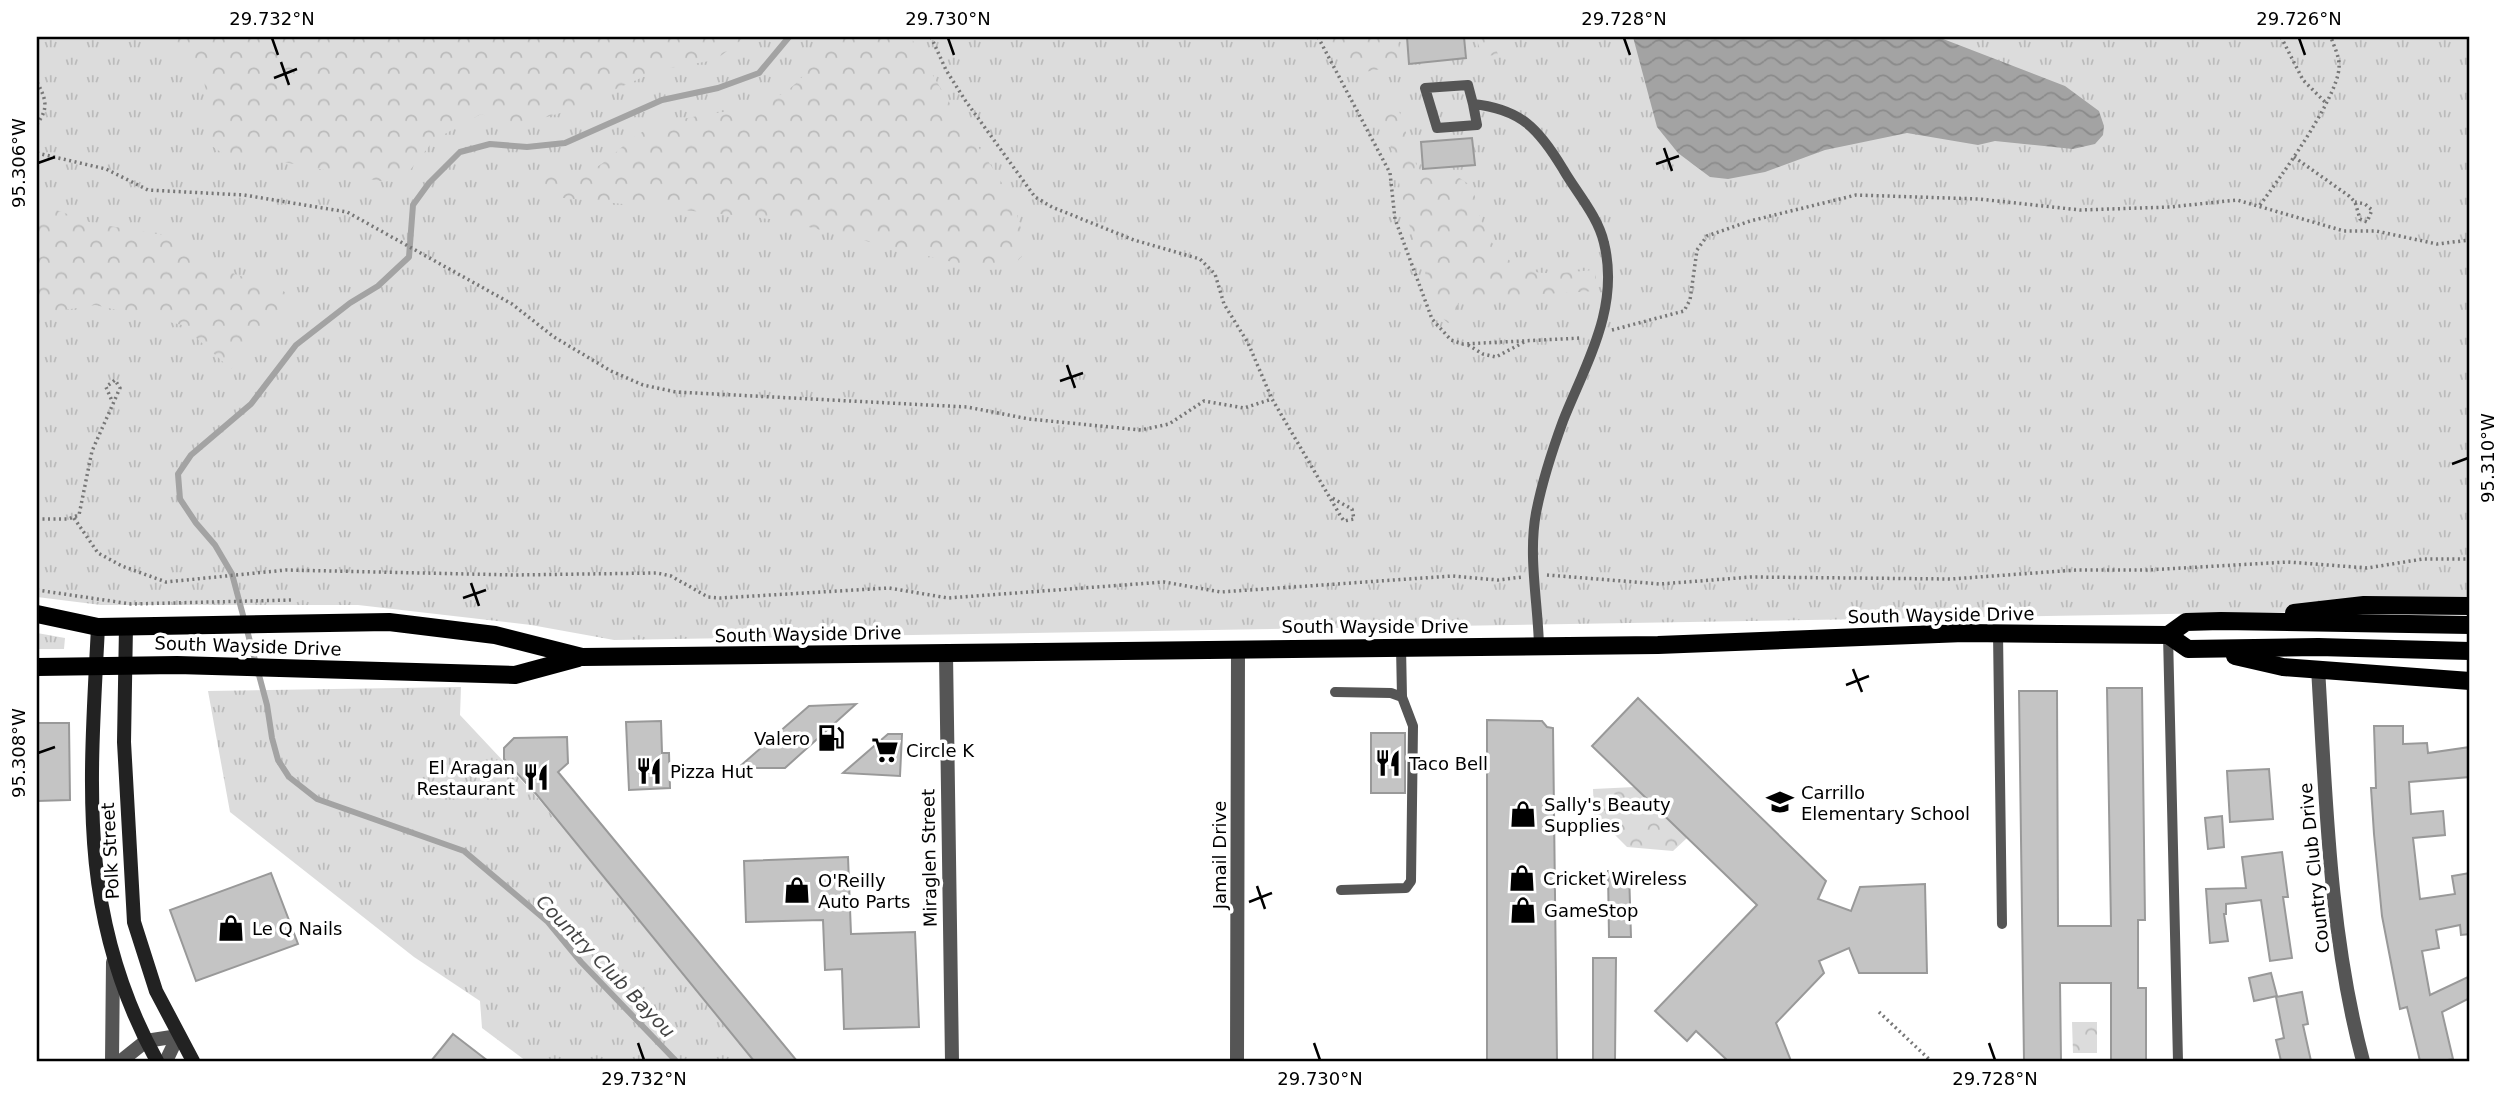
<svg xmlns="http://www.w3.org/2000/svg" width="2507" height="1098" viewBox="0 0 2507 1098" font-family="'DejaVu Sans',sans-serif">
	<defs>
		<pattern id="grass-tufts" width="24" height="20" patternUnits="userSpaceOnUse" patternTransform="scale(1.75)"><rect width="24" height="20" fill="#dcdcdc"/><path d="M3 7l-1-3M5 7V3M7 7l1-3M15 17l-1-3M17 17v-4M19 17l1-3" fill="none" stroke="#bbb"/></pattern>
		<pattern id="forest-crowns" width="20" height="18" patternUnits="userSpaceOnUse" patternTransform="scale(1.75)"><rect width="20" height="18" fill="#dcdcdc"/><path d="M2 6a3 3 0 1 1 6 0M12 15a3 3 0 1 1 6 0" fill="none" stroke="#bbb"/></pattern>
		<pattern id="water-waves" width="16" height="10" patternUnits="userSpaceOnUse" patternTransform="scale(1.75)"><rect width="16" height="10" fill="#a3a3a3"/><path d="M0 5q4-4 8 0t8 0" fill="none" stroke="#8b8b8b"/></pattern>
	</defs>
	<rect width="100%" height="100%" fill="#fff"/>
	<g fill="url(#grass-tufts)">
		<polygon points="37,37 2470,37 2470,609 614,640 531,625 358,605 101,605 37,597"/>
		<polygon points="37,633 65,638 64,649 37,649"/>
		<polygon points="461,687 460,715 536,796 755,1061 526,1061 482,1028 480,1001 414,957 230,812 208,691"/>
	</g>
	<g fill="url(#forest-crowns)">
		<polygon points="160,37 746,37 715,60 659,70 564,112 519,125 481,114 434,140 407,174 385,182 258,157 225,155 209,144 208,101 203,77"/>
		<path d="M825 37H911C928 68 951 106 970 135 997 175 1020 202 1025 252L1011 269 985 270 780 220 544 196 537 186V175C554 172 580 177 595 168 616 156 629 136 651 128 724 101 791 127 825 37Z"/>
		<polygon points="1329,37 1397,37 1402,65 1354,74 1346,68"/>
		<polygon points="1476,37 1493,37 1498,55 1482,56"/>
		<path d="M1394 95 1416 164 1424 176 1458 177 1473 187C1480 224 1490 258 1531 271 1549 276 1577 271 1596 270V291L1464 299 1458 303 1455 320 1448 323 1439 315 1408 221 1379 97Z"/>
		<polygon points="37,203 92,223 175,237 210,265 249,279 271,282 301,304 251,344 231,369 182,325 95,305 59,311 37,320"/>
		<polygon points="1635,787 1687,838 1673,851 1627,847 1594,814 1593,789"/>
		<polygon points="2072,1022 2097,1022 2097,1053 2073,1053"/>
	</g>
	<polygon fill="url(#water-waves)" points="1633,37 1938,37 2065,86 2099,111 2104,126 2103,135 2095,144 2073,149 1995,141 1978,145 1907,133 1825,150 1765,172 1728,179 1710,177 1678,153 1657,127"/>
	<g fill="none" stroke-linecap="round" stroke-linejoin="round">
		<polyline stroke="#a3a3a3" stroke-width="6" points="676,1061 581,962 548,922 464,851 317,799 289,777 278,760 272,738 267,705 232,574 215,545 196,523 180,499 178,474 191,455 251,404 296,345 350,303 378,286 409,257 413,205 429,183 460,152 490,144 527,147 565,143 662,100 718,88 759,73 789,37"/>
	</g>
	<g fill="#c4c4c4" stroke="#999" stroke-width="2">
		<polygon points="1407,37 1464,37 1466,58 1409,64"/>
		<polygon points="1472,138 1475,165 1423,169 1421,142"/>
		<polygon points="2107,688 2142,688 2145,920 2138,920 2138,988 2146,988 2146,1061 2111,1061 2111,983 2060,983 2061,1061 2024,1061 2019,691 2057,691 2058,926 2111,926"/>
		<polygon points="1638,698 1826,881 1818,899 1851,911 1860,887 1925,884 1927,973 1859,973 1849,948 1819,961 1824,973 1776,1023 1791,1061 1728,1061 1696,1031 1687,1041 1655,1011 1757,905 1592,746"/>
		<polygon points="856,704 785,768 738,768 809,706"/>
		<polygon points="1487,720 1542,721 1547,727 1553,728 1557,1061 1487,1061"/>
		<polygon points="661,721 662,753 669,753 670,788 629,790 626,722"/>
		<polygon points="37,723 69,723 70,800 37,801"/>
		<polygon points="2374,726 2403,726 2403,744 2427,743 2428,753 2470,747 2470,777 2409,782 2411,814 2443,811 2445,835 2413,838 2420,899 2455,894 2452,876 2470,873 2470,934 2461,935 2460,925 2436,930 2439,948 2422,951 2430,995 2470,976 2470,998 2442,1012 2453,1059 2442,1061 2420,1061 2407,1007 2400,1009 2382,916 2374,834 2371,788 2376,788"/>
		<rect x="1371" y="733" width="34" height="60"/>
		<polygon points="888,734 902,734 900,776 843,773"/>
		<polygon points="567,737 568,763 558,772 797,1061 754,1061 537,795 504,759 504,748 514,738"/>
		<polygon points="2269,769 2273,819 2230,822 2227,771"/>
		<polygon points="2222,816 2224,847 2208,849 2205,818"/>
		<polygon points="2282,852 2288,897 2283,897 2292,958 2270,961 2261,900 2226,904 2226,914 2224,914 2228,941 2210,943 2206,889 2246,888 2242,857"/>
		<polygon points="848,857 851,934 915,932 919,1027 844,1029 842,969 825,970 823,920 746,922 744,861"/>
		<polygon points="1608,871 1629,871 1631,937 1609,937"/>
		<polygon points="271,873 298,944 196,981 170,910"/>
		<polygon points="1593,958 1616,958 1615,1061 1593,1061"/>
		<polygon points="2271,973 2277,996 2254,1001 2249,978"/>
		<polygon points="2302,992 2308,1024 2303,1025 2311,1061 2281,1061 2276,1040 2284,1038 2276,997"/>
		<polygon points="453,1034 488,1061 431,1061"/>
	</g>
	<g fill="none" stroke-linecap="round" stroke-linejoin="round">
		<g stroke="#777" stroke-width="3.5" stroke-dasharray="2 3.5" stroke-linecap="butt">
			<polyline points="931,37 946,70 965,100 1035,197 1052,207 1134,240 1200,259 1215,274 1224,304 1248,343 1272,399 1340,515 1344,521 1354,519 1352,509 1332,498"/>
			<polyline points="1318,37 1390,173 1395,219 1432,319 1451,340 1463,344 1581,338"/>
			<polyline points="2281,37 2303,80 2325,102"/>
			<path d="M37 82C46 99 49 108 37 124"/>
			<polyline points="37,153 106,169 148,190 244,195 347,212 512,304 554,337 611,371 643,385 676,392 967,407 1029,419 1141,430 1169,424 1204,401 1244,408 1272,399"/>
			<polyline points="2294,157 2349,196 2355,202 2360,219 2367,222 2372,210 2365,204 2355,202"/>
			<path d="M2260 205C2280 178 2337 99 2339 68 2340 57 2334 47 2331 37"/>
			<polyline points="1612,330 1684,311 1690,300 1697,250 1707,236 1750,221 1856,195 1979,199 2080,210 2170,207 2237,200 2344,231 2376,231 2437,244 2470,240"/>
			<polyline points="1468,345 1483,354 1496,357 1526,341"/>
			<polyline points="74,518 98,553 122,566 166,582 286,570 514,575 657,573 671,576 708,597 720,598 889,588 948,598 1164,582 1221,592 1452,576 1498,580 1522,577"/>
			<polyline points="37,519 68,519 79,515 92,451 120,388 115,380 106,387 112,401"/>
			<polyline points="1547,575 1660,584 1751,577 1951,579 2076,570 2147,570 2288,562 2367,568 2423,559 2470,559"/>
			<polyline points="37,590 131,604 291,600"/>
			<polyline points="1879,1012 1931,1061"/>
		</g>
		<g stroke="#555" stroke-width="10">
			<path d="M1473 104 1477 125 1437 128 1425 88 1468 85 1473 104C1521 109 1539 129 1563 169 1576 192 1598 216 1604 243 1620 308 1586 363 1563 421 1552 451 1542 482 1536 513 1528 556 1538 603 1539 646"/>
			<polyline points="1998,633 2002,924"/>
			<polyline points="2168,635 2178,1061"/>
			<polyline points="1401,647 1402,697"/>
			<polyline points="1335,692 1391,693 1402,697 1413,726 1411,881 1406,888 1341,890"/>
		</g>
		<g stroke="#555" stroke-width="14">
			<polyline points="946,654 952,1061"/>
			<path d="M2318 668C2326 800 2329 933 2363 1061"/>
		</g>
		<g stroke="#555" stroke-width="14">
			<polyline points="112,1061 113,962"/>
			<polyline points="121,1061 146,1041 178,1036"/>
			<polyline points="166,1061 178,1036"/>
			<polyline points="1237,1061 1238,648"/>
		</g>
		<g stroke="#222" stroke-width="14">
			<polyline points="126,626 124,742 134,922 156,991 193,1061"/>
			<path d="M98 627C90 786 77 916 157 1061"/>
		</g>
		<g stroke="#000" stroke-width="18">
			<polyline points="2294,613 2364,605 2470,606"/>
			<polyline points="37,614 98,627 389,622 495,635 582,657 1658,645 1964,633 2168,635 2186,622 2221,621 2470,625"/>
			<polyline points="2168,635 2188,649 2318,647 2470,651"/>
			<polyline points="2235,656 2283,667 2470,681"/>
			<polyline points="37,667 177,665 515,675 578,658"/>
		</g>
	</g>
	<path fill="none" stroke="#000" stroke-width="2.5" d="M272 38 278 55M948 38 954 55M1624 38 1630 55M2299 38 2305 55M281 62 289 85M274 78 297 69M1664 148 1672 171M38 163 55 157M1656 164 1679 156M1067 365 1075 388M1060 381 1083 373M2452 464 2468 458M471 583 479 606M463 598 486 590M1853 669 1862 692M1846 685 1869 676M38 753 55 747M1257 886 1265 909M1249 902 1272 893M638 1043 644 1060M1314 1043 1320 1060M1989 1043 1995 1060"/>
	<defs>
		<symbol id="fuel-bare" viewBox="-9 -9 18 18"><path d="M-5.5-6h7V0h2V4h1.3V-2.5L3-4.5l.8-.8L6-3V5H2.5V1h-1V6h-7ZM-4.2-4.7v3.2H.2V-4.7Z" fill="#000" stroke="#fff" stroke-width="2.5" paint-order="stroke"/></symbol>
		<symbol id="supermarket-bare" viewBox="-9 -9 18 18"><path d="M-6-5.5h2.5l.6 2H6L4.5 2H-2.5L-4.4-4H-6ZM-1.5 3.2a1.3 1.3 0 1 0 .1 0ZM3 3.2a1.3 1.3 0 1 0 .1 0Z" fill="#000" stroke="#fff" stroke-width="2.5" paint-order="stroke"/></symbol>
		<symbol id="restaurant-bare" viewBox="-9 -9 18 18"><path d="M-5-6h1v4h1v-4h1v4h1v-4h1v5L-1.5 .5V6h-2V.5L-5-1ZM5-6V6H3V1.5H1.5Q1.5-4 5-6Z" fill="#000" stroke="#fff" stroke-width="2.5" paint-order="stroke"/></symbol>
		<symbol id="school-bare" viewBox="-9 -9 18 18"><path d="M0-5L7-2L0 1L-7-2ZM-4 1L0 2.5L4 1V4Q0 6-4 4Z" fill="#000" stroke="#fff" stroke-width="2.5" paint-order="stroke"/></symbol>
		<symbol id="shop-bare" viewBox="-9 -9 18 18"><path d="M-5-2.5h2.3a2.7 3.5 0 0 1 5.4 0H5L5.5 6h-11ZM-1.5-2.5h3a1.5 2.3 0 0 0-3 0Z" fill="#000" stroke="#fff" stroke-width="2.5" paint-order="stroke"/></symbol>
	</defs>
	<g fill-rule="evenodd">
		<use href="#fuel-bare" x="812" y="719" width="38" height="38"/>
		<use href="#supermarket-bare" x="866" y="731" width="38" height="38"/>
		<use href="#restaurant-bare" x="1369" y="744" width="38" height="38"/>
		<use href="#restaurant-bare" x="630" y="752" width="38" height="38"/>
		<use href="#restaurant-bare" x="517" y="758" width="38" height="38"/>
		<use href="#school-bare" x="1761" y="783" width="38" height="38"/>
		<use href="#shop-bare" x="1504" y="795" width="38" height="38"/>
		<use href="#shop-bare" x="1503" y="859" width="38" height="38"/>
		<use href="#shop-bare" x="778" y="871" width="38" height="38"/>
		<use href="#shop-bare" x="1504" y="891" width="38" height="38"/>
		<use href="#shop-bare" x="212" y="909" width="38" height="38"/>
	</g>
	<g text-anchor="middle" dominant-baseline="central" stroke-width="7" stroke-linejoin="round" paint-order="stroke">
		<g font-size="18" fill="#000" stroke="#fff">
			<text transform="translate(1941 615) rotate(-1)">South Wayside Drive</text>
			<text x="1375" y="626">South Wayside Drive</text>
			<text transform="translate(808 634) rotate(-1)">South Wayside Drive</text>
			<text transform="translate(248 646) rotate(2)">South Wayside Drive</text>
			<text transform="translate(110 851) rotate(-93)">Polk Street</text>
			<text transform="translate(1219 855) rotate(-90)">Jamail Drive</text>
			<text transform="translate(929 858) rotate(-91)">Miraglen Street</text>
			<text transform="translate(2314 868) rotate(-96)">Country Club Drive</text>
		</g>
		<g font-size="18" fill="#000" stroke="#fff" text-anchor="start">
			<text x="810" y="738" text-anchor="end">Valero</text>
			<text x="906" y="750">Circle K</text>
			<text x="1409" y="763">Taco Bell</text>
			<text x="515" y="767" text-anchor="end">El Aragan<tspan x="515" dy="21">Restaurant</tspan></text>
			<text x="670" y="771">Pizza Hut</text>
			<text x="1801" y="792">Carrillo<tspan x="1801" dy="21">Elementary School</tspan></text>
			<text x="1544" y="804">Sally's Beauty<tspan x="1544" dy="21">Supplies</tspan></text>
			<text x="1543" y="878">Cricket Wireless</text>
			<text x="818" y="880">O'Reilly<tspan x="818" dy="21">Auto Parts</tspan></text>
			<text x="1544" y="910">GameStop</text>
			<text x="252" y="928">Le Q Nails</text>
		</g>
		<g font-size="19" font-style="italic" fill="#444" stroke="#fff">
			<text transform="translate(606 966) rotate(46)">Country Club Bayou</text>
		</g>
	</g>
	<rect width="2507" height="1098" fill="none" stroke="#ffffff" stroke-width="77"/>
	<rect x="38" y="38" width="2430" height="1022" fill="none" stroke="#000" stroke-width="2.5"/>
	<g font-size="18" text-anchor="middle" fill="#000">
		<text x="272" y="25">29.732°N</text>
		<text x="948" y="25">29.730°N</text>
		<text x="1624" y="25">29.728°N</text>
		<text x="2299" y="25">29.726°N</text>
		<text transform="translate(19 163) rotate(-90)" y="6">95.306°W</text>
		<text transform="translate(2488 458) rotate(-90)" y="6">95.310°W</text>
		<text transform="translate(19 753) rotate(-90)" y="6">95.308°W</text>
		<text x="644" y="1085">29.732°N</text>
		<text x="1320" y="1085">29.730°N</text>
		<text x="1995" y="1085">29.728°N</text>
	</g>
</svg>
